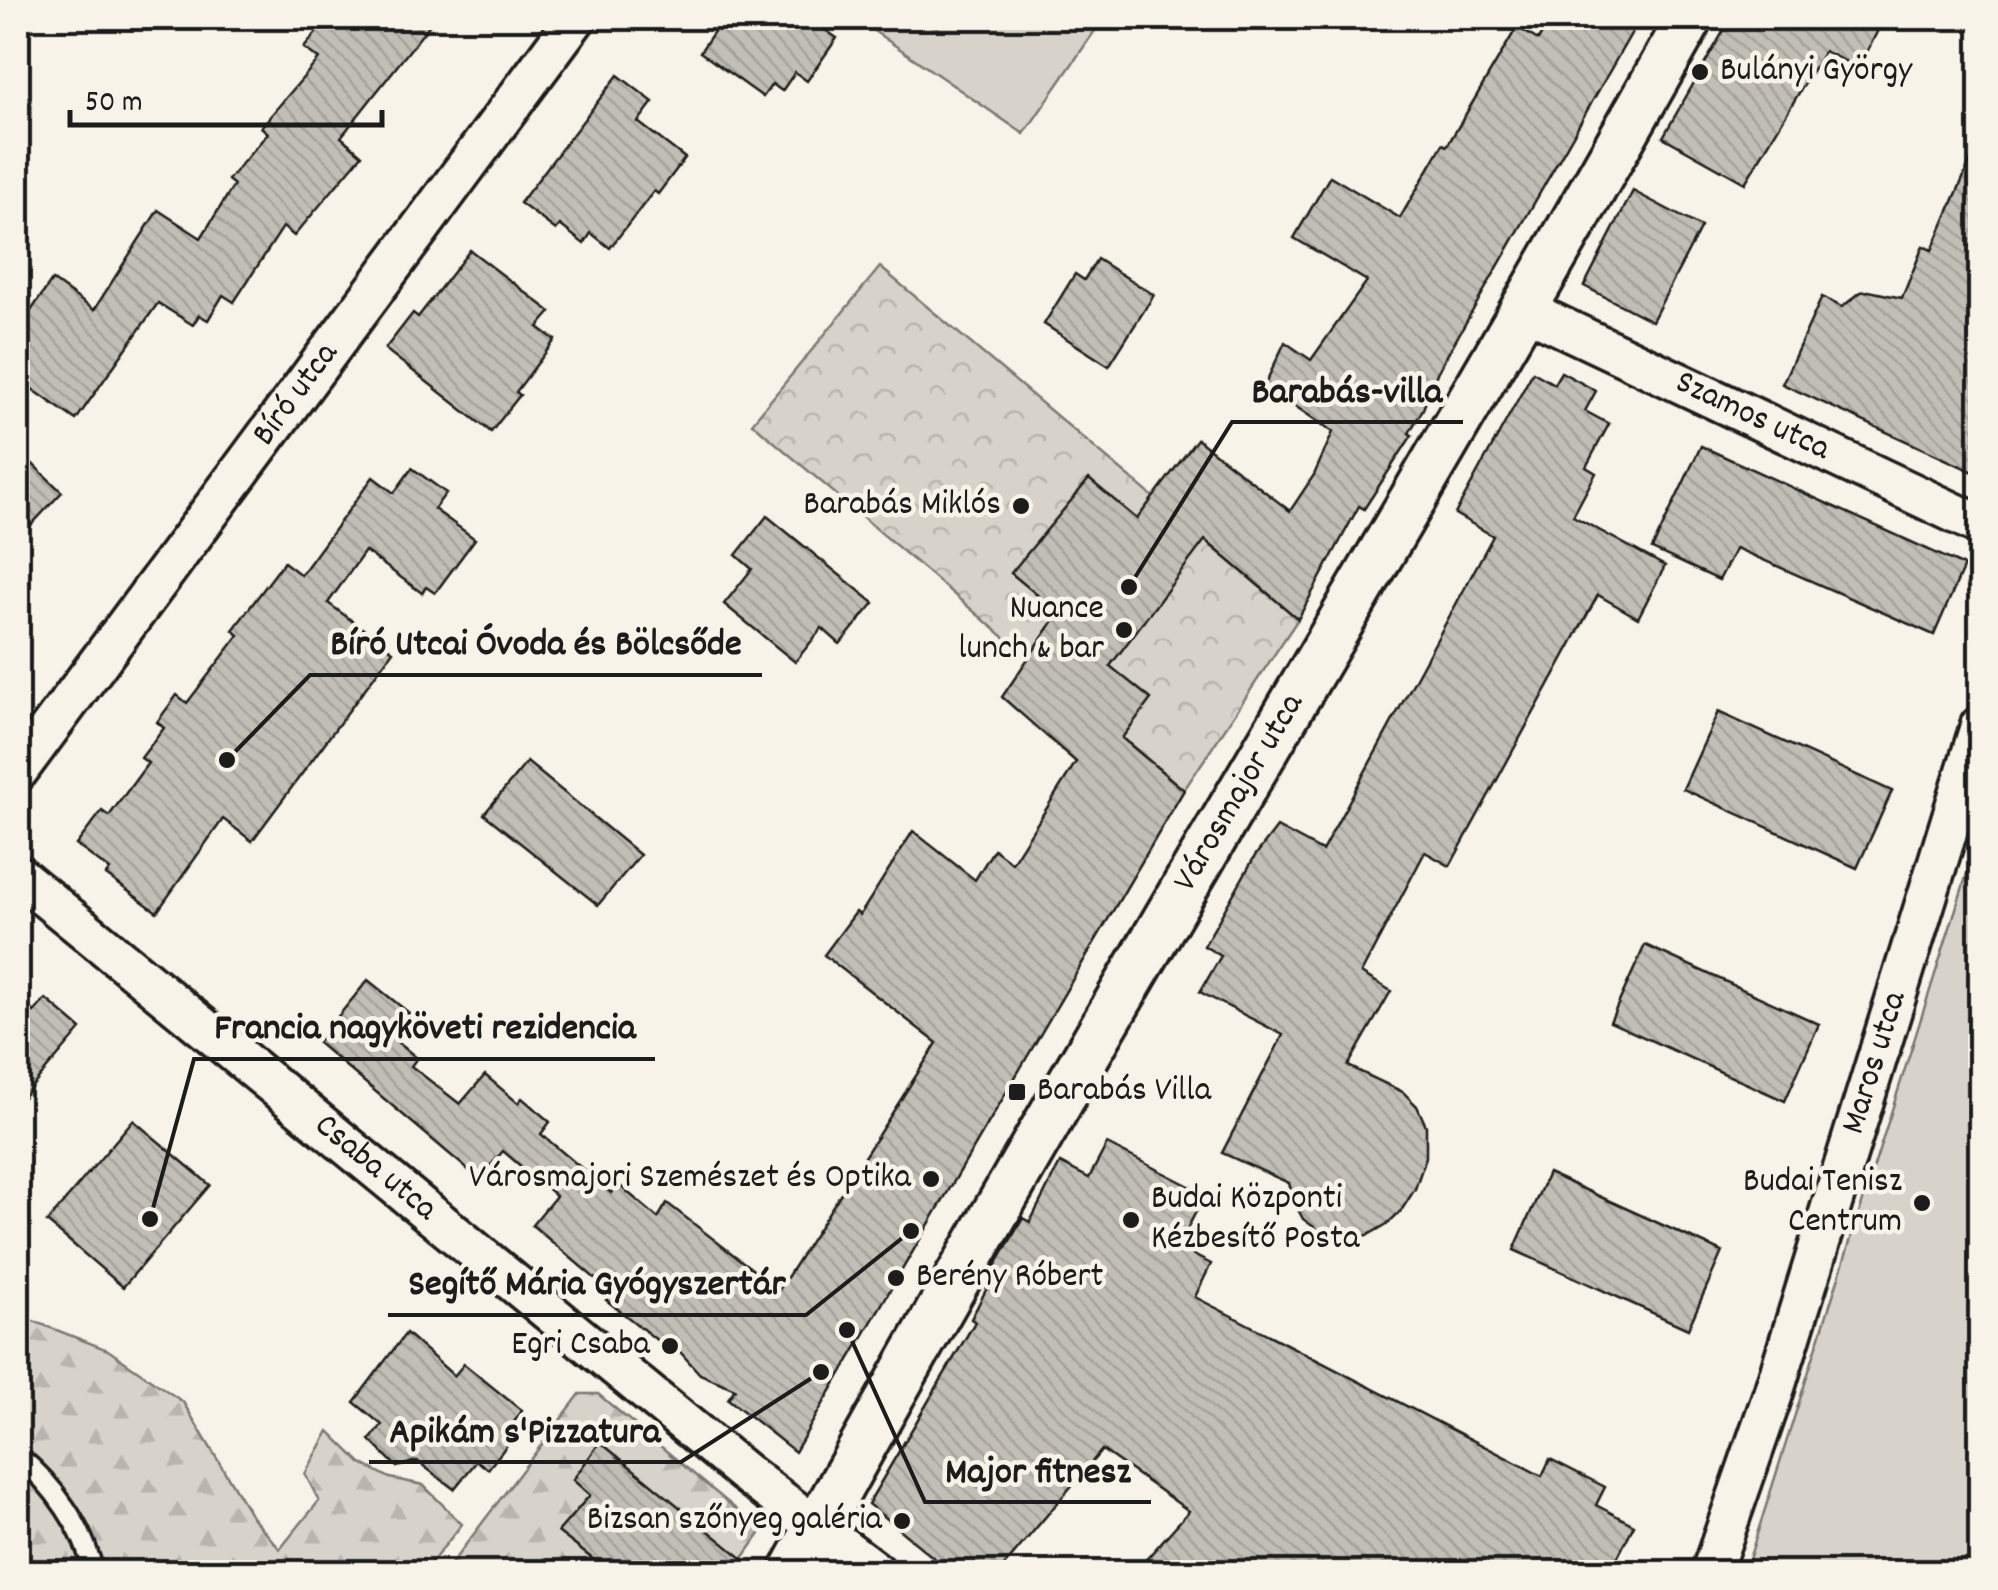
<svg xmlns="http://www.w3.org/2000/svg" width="1998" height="1590" viewBox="0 0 1998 1590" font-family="Dekko,sans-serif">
	<defs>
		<pattern id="forest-firs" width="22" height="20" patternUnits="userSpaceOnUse" patternTransform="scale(2.5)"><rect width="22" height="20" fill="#d7d3cb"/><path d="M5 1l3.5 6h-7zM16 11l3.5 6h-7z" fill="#b8b5ae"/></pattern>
		<pattern id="park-crowns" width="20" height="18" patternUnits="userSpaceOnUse" patternTransform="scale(2.5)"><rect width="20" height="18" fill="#d7d3cb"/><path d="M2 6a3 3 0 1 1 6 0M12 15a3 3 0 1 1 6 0" fill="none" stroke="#b8b5ae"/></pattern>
		<pattern id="building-back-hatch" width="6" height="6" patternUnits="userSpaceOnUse" patternTransform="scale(2.5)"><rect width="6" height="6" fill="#c0beb5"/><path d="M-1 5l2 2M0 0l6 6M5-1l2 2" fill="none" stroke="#a4a39b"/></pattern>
	</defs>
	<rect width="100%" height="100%" fill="#f7f3e8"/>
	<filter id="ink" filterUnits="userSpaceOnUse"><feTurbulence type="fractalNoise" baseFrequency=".01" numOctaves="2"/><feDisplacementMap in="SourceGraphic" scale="20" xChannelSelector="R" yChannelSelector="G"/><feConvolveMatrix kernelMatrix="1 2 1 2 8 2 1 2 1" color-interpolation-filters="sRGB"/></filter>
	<g filter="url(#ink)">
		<g fill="#d7d3cb" stroke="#7a7874" stroke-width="2.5">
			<polygon points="855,18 911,18 919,23 938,27 945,18 1103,19 1024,134"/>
			<polygon points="1980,833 1980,1572 1745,1572"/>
		</g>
		<g fill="url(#forest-firs)" stroke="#7a7874" stroke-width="2.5">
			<polygon points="18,1315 108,1350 183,1402 252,1517 280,1549 319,1501 305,1474 329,1431 361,1463 390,1478 423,1485 462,1524 424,1572 18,1572"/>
			<polygon points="580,1394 598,1394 762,1531 734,1571 601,1443 573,1479 590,1495 558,1532 594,1560 596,1572 445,1572"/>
		</g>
		<polygon fill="url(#park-crowns)" stroke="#7a7874" stroke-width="2.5" points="880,267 1298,619 1184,790 752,423"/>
		<g fill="url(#building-back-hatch)" stroke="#1c1c1c" stroke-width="2.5">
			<polygon points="328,18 435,18 341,137 362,155 294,236 283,227 234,302 223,295 208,320 199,315 193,325 158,303 76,420 18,379 18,330 52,280 94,310 158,210 201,238 234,185 228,180 268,133 261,127 319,59 304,48"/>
			<polygon points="723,18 808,18 837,38 807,81 795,72 782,91 772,84 763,97 700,52"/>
			<polygon points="1551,18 1640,18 1437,373 1423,409 1409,433 1412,435 1364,509 1359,506 1298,619 1205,540 1110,666 1151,699 1122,738 1184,790 795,1452 728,1399 735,1389 700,1374 672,1343 668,1349 606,1300 611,1292 532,1225 556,1196 503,1151 479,1179 317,1042 368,980 409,1013 390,1036 417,1058 411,1066 460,1104 485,1075 518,1103 522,1098 550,1122 541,1134 611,1193 618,1184 658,1218 667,1203 779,1290 937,1043 824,955 856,912 860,915 913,831 975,880 994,849 1012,863 1076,762 1002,697 1059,613 1011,573 1089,479 1137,519 1197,439 1290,511 1314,475 1333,432 1286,400 1261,393 1285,342 1311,360 1367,281 1294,238 1330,176 1400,218 1443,144 1447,146 1517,27 1538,40"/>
			<polygon points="1731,18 1855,18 1878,30 1859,68 1824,51 1745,183 1663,137"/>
			<polygon points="618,75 653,102 638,122 685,158 658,194 654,191 610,248 591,233 584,244 560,225 556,230 520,203"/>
			<polygon points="1980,139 1980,475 1782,384 1822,297 1842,307 1861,292 1869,291 1902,298 1923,246 1932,250"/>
			<polygon points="1633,191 1701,227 1652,321 1584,286"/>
			<polygon points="470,250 551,312 538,327 555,340 516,392 520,395 491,432 385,349 413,313 418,317"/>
			<polygon points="1097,259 1154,295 1109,366 1044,324 1075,274 1084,280"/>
			<polygon points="1533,372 1554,384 1561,372 1596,391 1585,411 1609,424 1586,467 1596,473 1573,516 1665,566 1638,618 1598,595 1450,866 1425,852 1361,973 1391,991 1348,1066 1403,1092 1417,1106 1426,1126 1426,1157 1415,1189 1401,1211 1387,1224 1368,1235 1346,1237 1322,1233 1303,1219 1293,1200 1289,1183 1222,1153 1283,1035 1200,992 1221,956 1204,946 1255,856 1277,827 1322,851 1493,536 1455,514"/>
			<polygon points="1701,446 1964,566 1934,635 1736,548 1719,580 1652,549"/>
			<polygon points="18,450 62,492 18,539"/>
			<polygon points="412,468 446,493 434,509 475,539 435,593 426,587 422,593 365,551 328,603 393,651 252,841 223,819 157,912 106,875 110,870 76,845 102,811 109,816 148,763 141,758 164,728 157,722 177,695 187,703 239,635 233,630 284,562 301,575 373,477 394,493"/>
			<polygon points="767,516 874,603 840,644 822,628 795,662 724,604 752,569 736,555"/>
			<polygon points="1718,712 1892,791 1857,868 1683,789"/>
			<polygon points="527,762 640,855 598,905 484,814"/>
			<polygon points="1645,945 1819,1024 1785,1101 1610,1022"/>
			<polygon points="18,998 34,1012 46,999 81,1029 18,1103"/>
			<polygon points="133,1120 210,1185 123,1287 47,1222"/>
			<polygon points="1107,1144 1205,1194 1178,1247 1211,1264 1195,1297 1542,1476 1550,1459 1605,1487 1596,1505 1634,1525 1610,1572 1135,1572 1189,1511 1102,1450 999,1572 951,1572 868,1504 975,1322 971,1319 989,1284 986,1282 1023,1218 1030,1222 1060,1163 1089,1178"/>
			<polygon points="1548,1173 1722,1252 1688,1329 1514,1250"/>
			<polygon points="406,1333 454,1376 464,1364 522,1411 511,1426 518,1431 488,1469 477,1461 454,1489 417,1461 397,1467 370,1440 382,1425 354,1402"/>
			<polygon points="600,1442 759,1572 596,1572 594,1560 558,1532 590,1495 573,1480"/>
		</g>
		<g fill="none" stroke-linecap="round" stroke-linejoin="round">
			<defs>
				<path id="service" d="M18 1456C52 1483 85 1529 93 1572"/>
				<g id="minor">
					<path id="s1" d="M1526 310 1980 525"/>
					<path id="s2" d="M18 771 576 18"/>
					<path id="s3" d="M18 875 745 1473 876 1572"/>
					<path id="s4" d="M1711 1572 1774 1391 1980 726"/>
				</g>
				<g id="tertiary">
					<path id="s5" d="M793 1572C1081 1048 1397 539 1690 18"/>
				</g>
			</defs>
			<use href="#service" stroke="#1c1c1c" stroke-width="25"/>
			<use href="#minor" stroke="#1c1c1c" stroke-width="45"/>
			<use href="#tertiary" stroke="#1c1c1c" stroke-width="52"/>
			<use href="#service" stroke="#f7f3e8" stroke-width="18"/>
			<use href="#minor" stroke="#f7f3e8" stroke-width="38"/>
			<use href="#tertiary" stroke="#f7f3e8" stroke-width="45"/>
		</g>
	</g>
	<g fill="#1c1c1c" stroke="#f7f3e8" stroke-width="4">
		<circle cx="1700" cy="72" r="10"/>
		<circle cx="1021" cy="506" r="10"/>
		<circle cx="1124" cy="630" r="10"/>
		<rect x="1007" y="1082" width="20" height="20" rx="5"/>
		<circle cx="931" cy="1179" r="10"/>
		<circle cx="1922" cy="1203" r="10"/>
		<circle cx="1131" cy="1220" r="10"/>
		<circle cx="896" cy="1278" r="10"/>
		<circle cx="670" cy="1346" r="10"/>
		<circle cx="902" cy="1521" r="10"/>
	</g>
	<g text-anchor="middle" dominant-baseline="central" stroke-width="9" stroke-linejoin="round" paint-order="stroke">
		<g font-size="35" fill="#1c1c1c" stroke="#f7f3e8" text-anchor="end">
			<text x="1720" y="72" text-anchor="start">Bulányi György</text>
			<text x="1001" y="506">Barabás Miklós</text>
			<text x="1104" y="610">Nuance<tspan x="1104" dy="40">lunch &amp; bar</tspan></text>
			<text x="1037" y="1092" text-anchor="start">Barabás Villa</text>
			<text x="911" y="1179">Városmajori Szemészet és Optika</text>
			<text x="1902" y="1183">Budai Tenisz<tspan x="1902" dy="40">Centrum</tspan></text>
			<text x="1151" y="1200" text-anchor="start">Budai Központi<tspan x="1151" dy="40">Kézbesítő Posta</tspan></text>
			<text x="916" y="1278" text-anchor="start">Berény Róbert</text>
			<text x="650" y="1346">Egri Csaba</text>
			<text x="882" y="1521">Bizsan szőnyeg galéria</text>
		</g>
		<g font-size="35" fill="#1c1c1c" stroke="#f7f3e8">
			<text stroke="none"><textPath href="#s2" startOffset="468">Bíró utca</textPath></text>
			<text stroke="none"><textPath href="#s1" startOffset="250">Szamos utca</textPath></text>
			<text stroke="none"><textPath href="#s5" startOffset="898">Városmajor utca</textPath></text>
			<text stroke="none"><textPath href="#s4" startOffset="535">Maros utca</textPath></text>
			<text stroke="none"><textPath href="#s3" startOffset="462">Csaba utca</textPath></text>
		</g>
	</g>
	<path fill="none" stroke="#1c1c1c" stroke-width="4" d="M1129 587L1232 422H1463M227 760L310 675H762M150 1219L194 1059H655M911 1231L806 1315H388M821 1372L681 1462H369M847 1330L925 1502H1151"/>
	<g fill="#1c1c1c" stroke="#f7f3e8" stroke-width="4">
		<circle cx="1129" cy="587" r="10"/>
		<circle cx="227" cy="760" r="10"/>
		<circle cx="150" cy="1219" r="10"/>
		<circle cx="911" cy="1231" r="10"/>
		<circle cx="821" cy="1372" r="10"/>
		<circle cx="847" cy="1330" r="10"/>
	</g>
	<g font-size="38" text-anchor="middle" font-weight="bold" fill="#1c1c1c" stroke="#f7f3e8" stroke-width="9" stroke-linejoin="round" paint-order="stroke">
		<text x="1347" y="402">Barabás-villa</text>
		<text x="536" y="654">Bíró Utcai Óvoda és Bölcsőde</text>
		<text x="425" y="1038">Francia nagyköveti rezidencia</text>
		<text x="597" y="1294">Segítő Mária Gyógyszertár</text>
		<text x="525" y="1442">Apikám s'Pizzatura</text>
		<text x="1038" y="1482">Major fitnesz</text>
	</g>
	<rect width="1998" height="1590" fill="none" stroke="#f7f3e8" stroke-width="60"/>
	<rect x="30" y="30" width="1938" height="1530" fill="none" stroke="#1c1c1c" stroke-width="4" filter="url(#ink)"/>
	<path d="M70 110v15h312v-15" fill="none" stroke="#1c1c1c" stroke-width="5"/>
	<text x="85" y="110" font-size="30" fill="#1c1c1c" stroke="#f7f3e8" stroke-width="8" paint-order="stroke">50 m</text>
</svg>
